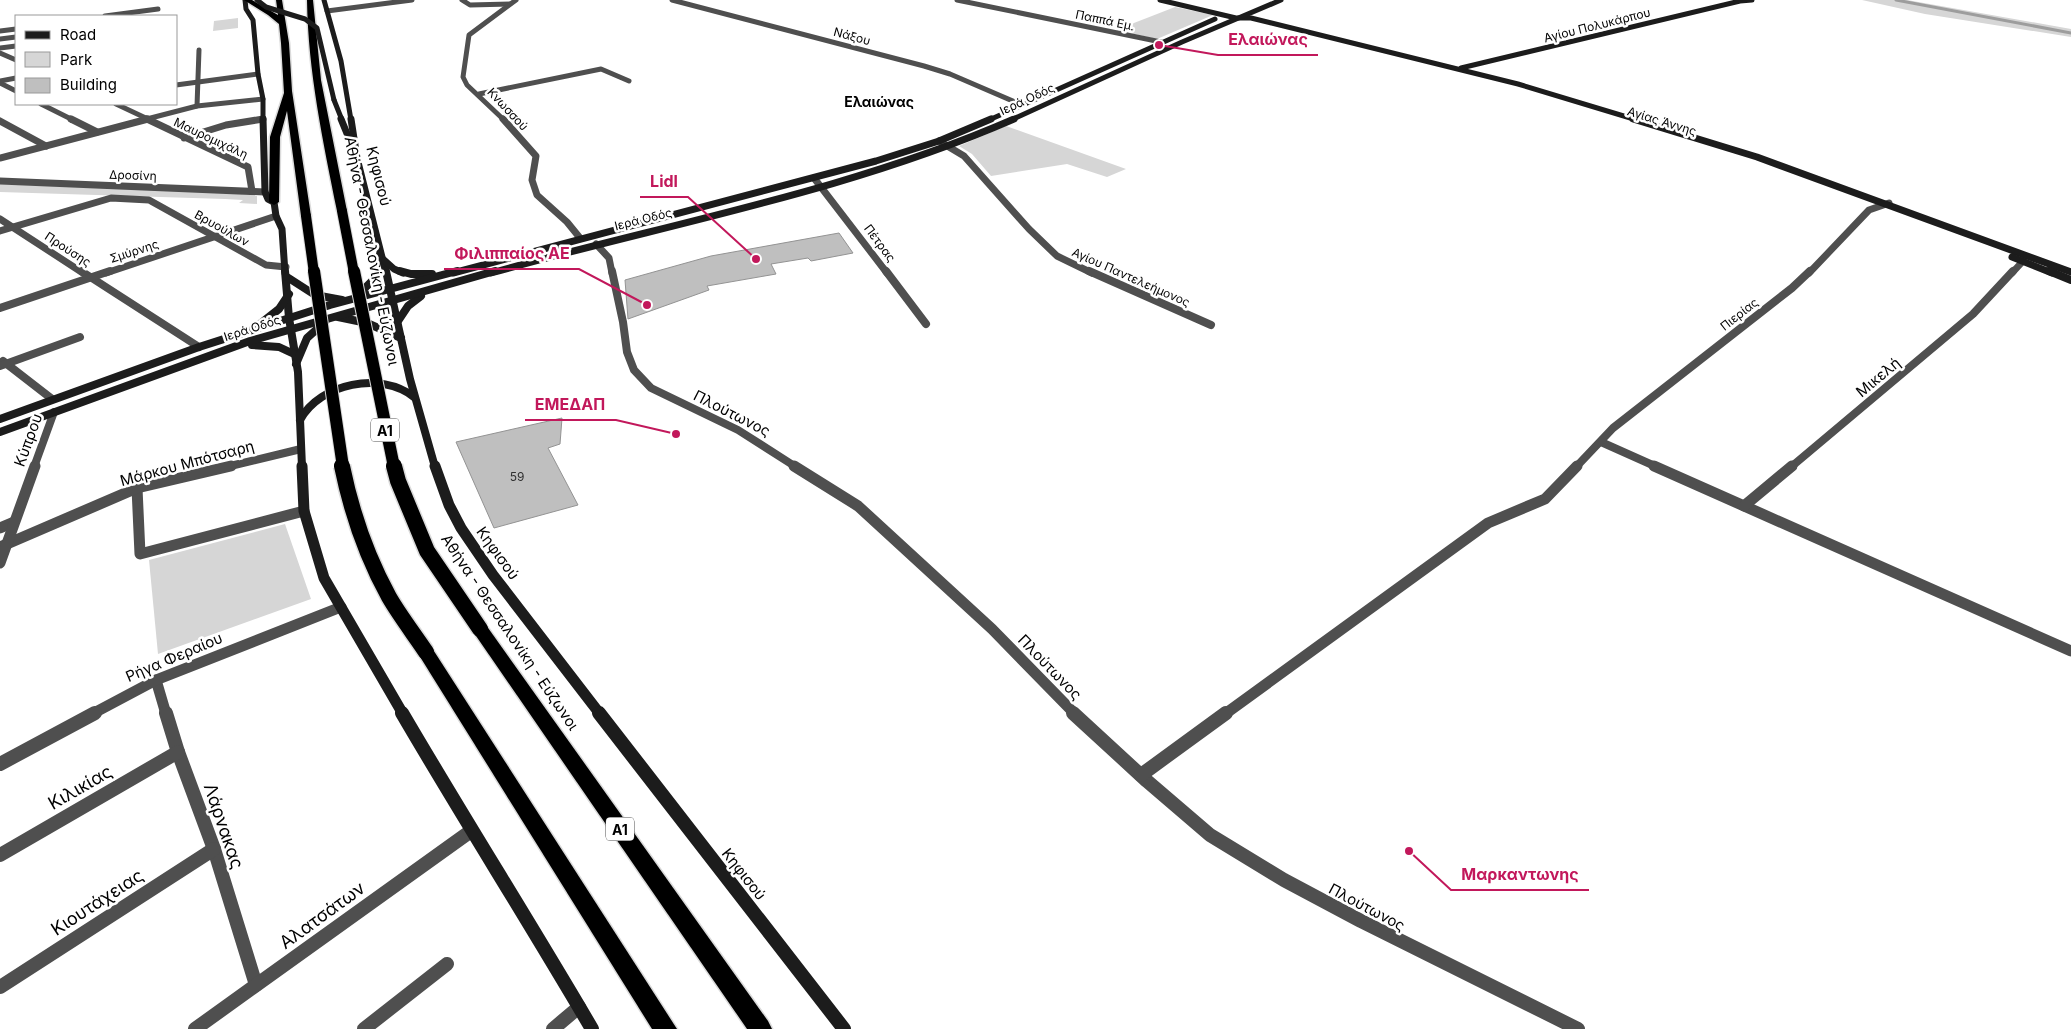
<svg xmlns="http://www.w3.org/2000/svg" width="2071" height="1029" viewBox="0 0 2071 1029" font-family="Inter,sans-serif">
	<rect width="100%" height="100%" fill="#fff"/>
	<g fill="#d6d6d6">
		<polygon points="1862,0 1907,0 2071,29 2071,37 1925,14"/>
		<polygon points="1175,7 1213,15 1157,39 1116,30"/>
		<polygon points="238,18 238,28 213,31 214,21"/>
		<polygon points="1006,126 1126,169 1107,177 1067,164 991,176 972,154 959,146"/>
		<polygon points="0,184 234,193 257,196 257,204 239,203 243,200 225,199 0,192"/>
		<polygon points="285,524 311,599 158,654 149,560"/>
	</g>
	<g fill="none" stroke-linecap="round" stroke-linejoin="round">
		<polyline stroke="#9d9d9d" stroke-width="3" points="1896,0 2071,33"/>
	</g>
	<g fill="#bfbfbf" stroke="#939393">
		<polygon points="839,233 853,253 811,261 808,258 771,264 776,274 707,286 709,290 628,319 625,280 711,256"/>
		<polygon points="562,418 560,444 548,448 578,505 494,528 456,442"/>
	</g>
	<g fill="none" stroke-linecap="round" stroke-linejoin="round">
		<defs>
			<g id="highway">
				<polygon points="244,0 252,0 278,15 276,0 282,0 289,43 292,91 311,216 310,218 302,218 301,216 287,111 280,137 279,202 274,205 269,202 270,137 284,93 281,43 279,24 268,15"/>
				<path d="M307 0H313L321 80 347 211 342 214 337 211C323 141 308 72 307 0Z"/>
				<polygon points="480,623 486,625 768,1021 772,1029 747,1029 474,633 472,629 474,625"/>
				<polygon points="426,646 432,648 677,1029 652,1029 417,652 420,648"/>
			</g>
		</defs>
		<use href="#highway" stroke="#dbdbdb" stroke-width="3"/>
		<g stroke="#4f4f4f" stroke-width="5">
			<polyline points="462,0 470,5 510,4"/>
			<polyline points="672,0 924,66 950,74 1022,105"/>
			<polyline points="957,0 1161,42"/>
			<polyline points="327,11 412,0"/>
			<polyline points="105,16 158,9"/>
			<polyline points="0,31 16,29"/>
			<polyline points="0,39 16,37"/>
			<polyline points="0,48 16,46"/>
			<polyline points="0,53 16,60"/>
			<polyline points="0,81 16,78"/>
			<polyline points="0,83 16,91"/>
			<polyline points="176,85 258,74"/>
			<polyline points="479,94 601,69 629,81"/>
			<polyline points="41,104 73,120"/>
			<polyline points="116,104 150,120"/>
			<polyline points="197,106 199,50"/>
			<polyline points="143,120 197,106 263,99"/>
			<polyline points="255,120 263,119"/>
			<polyline points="504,120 467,85 463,77 469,35 516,0"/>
		</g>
		<g stroke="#4f4f4f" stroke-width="7">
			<polyline points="71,119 97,132"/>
			<polyline points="147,119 248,167 252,191"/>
			<polyline points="503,119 536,156 532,180 537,195 567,222 580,238"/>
			<polyline points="0,121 46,146"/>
			<polyline points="184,138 226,125 263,119"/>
			<polyline points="939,141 964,156 1029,229 1057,256 1092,273"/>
			<polyline points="0,158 148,119"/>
			<polyline points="814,178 887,273"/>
			<polyline points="0,181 265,192"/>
			<polyline points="0,219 83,273"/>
			<polyline points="0,231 111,198 149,200 266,265 286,267"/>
			<polyline points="596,244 609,258 612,273"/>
			<polyline points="106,273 276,216"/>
			<polyline points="1809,273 1869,210 1889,203"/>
			<polyline points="2012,273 2023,261"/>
		</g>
		<g stroke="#4f4f4f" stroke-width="8">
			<polyline points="81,271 199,347"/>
			<polyline points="612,271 623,322 627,352 634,370 651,388 738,430 796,467"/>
			<polyline points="886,271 926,324"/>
			<polyline points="1089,271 1211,325"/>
			<polyline points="0,308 110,271"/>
			<polyline points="3,361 52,399"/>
			<polyline points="0,366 80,337"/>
			<polyline points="1601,442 1657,467"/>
			<polyline points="34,467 54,412"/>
			<polyline points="226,467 301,449"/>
			<polyline points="1576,467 1613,428 1792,288 1810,271"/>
			<polyline points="1791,467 1973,314 2013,271"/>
		</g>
		<g stroke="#4f4f4f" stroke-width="11">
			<polyline points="794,466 858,506 992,629 1075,714"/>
			<polyline points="1654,466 2071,651"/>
			<polyline points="137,488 140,554 304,511"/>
			<polyline points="1744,506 1792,466"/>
			<polyline points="0,528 14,522"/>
			<polyline points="0,547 137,488 231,466"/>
			<polyline points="0,563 35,466"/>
			<polyline points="156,680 166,714"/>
			<polyline points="92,714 156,680 341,607"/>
			<polyline points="1225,714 1488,523 1545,499 1577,466"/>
		</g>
		<g stroke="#4f4f4f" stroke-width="14">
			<polyline points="166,713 178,752 214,849 256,985"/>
			<polyline points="1073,713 1147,781 1210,835 1284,880 1361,921 1578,1029"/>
			<polyline points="0,764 95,713"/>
			<polyline points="1141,775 1226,713"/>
			<polyline points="0,855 178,752"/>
			<polyline points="0,987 214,849"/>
			<polyline points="195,1029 471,831"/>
			<polyline points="364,1029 447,964"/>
			<polyline points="553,1029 579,1007"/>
		</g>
		<g stroke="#1c1c1c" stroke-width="5">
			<polyline points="245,0 246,9 253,20 258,74 263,99 263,120"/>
			<polyline points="324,0 341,61 351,120"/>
			<polyline points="1160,0 1236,18 1251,18 1518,84 1637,120"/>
			<polyline points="1461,68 1740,1 1752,0"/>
			<polyline points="334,100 342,120"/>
			<polyline points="989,120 1215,19"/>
			<polyline points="1011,120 1182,42 1281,0"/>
		</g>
		<g stroke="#1c1c1c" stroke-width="7">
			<polyline points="263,119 265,192 268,199 274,202 276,216 282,229 285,273"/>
			<polyline points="341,119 348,136"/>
			<polyline points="351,119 357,158 386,273"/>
			<polyline points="1633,119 1757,157 2071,272"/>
			<polyline points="2012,257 2052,273"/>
			<polyline points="384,260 394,269 403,273"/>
			<polyline points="375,273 380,252"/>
			<polyline points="453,273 876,161 939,141 991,119"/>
			<path d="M491 273C666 224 847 192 1014 119"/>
		</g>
		<g stroke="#1c1c1c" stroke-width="8">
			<polyline points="285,271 289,318 298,372 302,467"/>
			<polyline points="386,271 410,379 435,467"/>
			<polyline points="400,271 411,274 432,274"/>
			<polyline points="2049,271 2071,280"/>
			<polyline points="287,277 315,295 342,300"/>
			<polyline points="356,297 374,279 376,271"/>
			<polyline points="338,317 367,323 401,338"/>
			<polyline points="398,321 408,306 421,296"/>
			<polyline points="260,324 279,309 289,294"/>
			<polyline points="252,345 279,347 294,354"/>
			<polyline points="296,364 307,338 325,322"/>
			<polyline points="0,419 199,347 330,305 457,271"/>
			<path d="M300 420C320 383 381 371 414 397"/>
			<polyline points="0,432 250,341 495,271"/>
		</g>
		<g stroke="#1c1c1c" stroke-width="11">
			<polyline points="302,466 304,511 324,578 403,714"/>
			<polyline points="435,466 449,505 461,528 493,575 600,714"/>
		</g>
		<g stroke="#1c1c1c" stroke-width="14">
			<path d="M402 713C464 819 530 923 592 1029"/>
			<polyline points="599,713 844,1029"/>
		</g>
		<use href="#highway" fill="#000" fill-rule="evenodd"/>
		<defs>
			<g id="highway-bridge-far2">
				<polyline points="342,211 354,273"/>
				<polyline points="306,216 314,273"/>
			</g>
			<g id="highway-bridge-far1">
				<polyline points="314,271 343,467"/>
				<polyline points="354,271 394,467"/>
			</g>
			<g id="highway-bridge">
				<path d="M342 466C351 510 367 557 389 597 400 616 414 634 426 652"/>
				<polyline points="394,466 398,481 427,551 480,629"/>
			</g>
		</defs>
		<use href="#highway-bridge-far2" stroke="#dbdbdb" stroke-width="12" stroke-linecap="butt"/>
		<use href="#highway-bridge-far1" stroke="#dbdbdb" stroke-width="14" stroke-linecap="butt"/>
		<use href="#highway-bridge" stroke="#dbdbdb" stroke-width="19" stroke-linecap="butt"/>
		<polyline stroke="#1c1c1c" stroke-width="5" points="257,0 266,7 305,19 317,28 334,100"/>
		<use href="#highway-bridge-far2" stroke="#000" stroke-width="10"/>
		<use href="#highway-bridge-far1" stroke="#000" stroke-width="12"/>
		<use href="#highway-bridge" stroke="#000" stroke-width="16"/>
	</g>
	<g text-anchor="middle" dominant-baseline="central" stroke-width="5" stroke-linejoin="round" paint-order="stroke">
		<g font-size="12" fill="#000" stroke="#fff">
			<text transform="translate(1105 20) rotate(12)">Παππά Εμ.</text>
			<text transform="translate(1597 25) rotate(-14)">Αγίου Πολυκάρπου</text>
			<text transform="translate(852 36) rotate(15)">Νάξου</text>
			<text transform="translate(1027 99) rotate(-25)">Ιερά Οδός</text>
			<text transform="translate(508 109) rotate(47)">Κνωσσού</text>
			<text transform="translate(1662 121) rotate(17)">Αγίας Άννης</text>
			<text transform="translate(211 138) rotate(25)">Μαυρομιχάλη</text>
			<text transform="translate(133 175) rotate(2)">Δροσίνη</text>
			<text transform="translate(643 219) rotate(-14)">Ιερά Οδός</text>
			<text transform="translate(222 228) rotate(29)">Βρυούλων</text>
			<text transform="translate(880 243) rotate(53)">Πέτρας</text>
			<text transform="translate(68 249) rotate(33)">Προύσης</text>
			<text transform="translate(134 251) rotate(-18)">Σμύρνης</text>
			<text transform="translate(1131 277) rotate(24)">Αγίου Παντελεήμονος</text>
			<text transform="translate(1739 314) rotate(-38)">Πιερίας</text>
			<text transform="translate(252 328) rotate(-18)">Ιερά Οδός</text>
		</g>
		<g font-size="12" fill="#303030">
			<text x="517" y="476">59</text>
		</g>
		<g font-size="14" font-weight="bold" fill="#000" stroke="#fff">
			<text x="879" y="101">Ελαιώνας</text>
		</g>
		<g fill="#fff" stroke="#4c4c4c" stroke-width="1">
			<rect x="371" y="418.5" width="28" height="23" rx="4"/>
			<rect x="606" y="817.5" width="28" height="23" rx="4"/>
		</g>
		<g font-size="14" font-weight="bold" fill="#000">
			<text x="385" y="430">Α1</text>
			<text x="620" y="829">Α1</text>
		</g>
		<g font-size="15" fill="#000" stroke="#fff">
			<text transform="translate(379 176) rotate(76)">Κηφισού</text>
			<text transform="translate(372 251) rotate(79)">Αθήνα - Θεσσαλονίκη - Εύζωνοι</text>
			<text transform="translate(1878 377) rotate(-40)">Μικελή</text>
			<text transform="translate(732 413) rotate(27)">Πλούτωνος</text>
			<text transform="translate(28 440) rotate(-70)">Κύπρου</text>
			<text transform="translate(187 463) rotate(-15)">Μάρκου Μπότσαρη</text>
			<text transform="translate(498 553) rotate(54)">Κηφισού</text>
			<text transform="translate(510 632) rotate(56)">Αθήνα - Θεσσαλονίκη - Εύζωνοι</text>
			<text transform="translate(174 657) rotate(-23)">Ρήγα Φεραίου</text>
			<text transform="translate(1050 667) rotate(46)">Πλούτωνος</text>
			<text transform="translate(744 874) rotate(52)">Κηφισού</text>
			<text transform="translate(1367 907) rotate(28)">Πλούτωνος</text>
		</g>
		<g font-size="18" fill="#000" stroke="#fff">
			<text transform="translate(80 787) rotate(-30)">Κιλικίας</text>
			<text transform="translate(224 826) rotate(71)">Λάρνακας</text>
			<text transform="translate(97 902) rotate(-33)">Κιουτάχειας</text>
			<text transform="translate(322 915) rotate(-36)">Αλατσάτων</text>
		</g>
	</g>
	<path fill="none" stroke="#c2185b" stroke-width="2" d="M1159 45L1218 55H1318M756 259L688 197H640M647 305L579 269H444M676 434L616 420H525M1409 851L1451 890H1589"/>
	<g fill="#c2185b" stroke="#fff" stroke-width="2">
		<circle cx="1159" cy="45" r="5"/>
		<circle cx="756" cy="259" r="5"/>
		<circle cx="647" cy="305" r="5"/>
		<circle cx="676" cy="434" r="5"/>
		<circle cx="1409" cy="851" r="5"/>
	</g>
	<g font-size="16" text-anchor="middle" font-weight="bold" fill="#c2185b" stroke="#fff" stroke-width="5" stroke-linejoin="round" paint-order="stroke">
		<text x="1268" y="45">Ελαιώνας</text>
		<text x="664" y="187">Lidl</text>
		<text x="512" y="259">Φιλιππαίος ΑΕ</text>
		<text x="570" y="410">ΕΜΕΔΑΠ</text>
		<text x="1520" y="880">Μαρκαντωνης</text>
	</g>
	<rect x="15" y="15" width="162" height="90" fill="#ffffff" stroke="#999999"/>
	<rect x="25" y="31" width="25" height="8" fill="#1c1c1c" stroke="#999999"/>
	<text x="60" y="40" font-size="15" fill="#000000">Road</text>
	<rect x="25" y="52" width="25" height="15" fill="#d6d6d6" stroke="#999999"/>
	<text x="60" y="65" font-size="15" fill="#000000">Park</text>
	<rect x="25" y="78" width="25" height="15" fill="#bfbfbf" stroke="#999999"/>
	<text x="60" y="90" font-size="15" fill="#000000">Building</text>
</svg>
